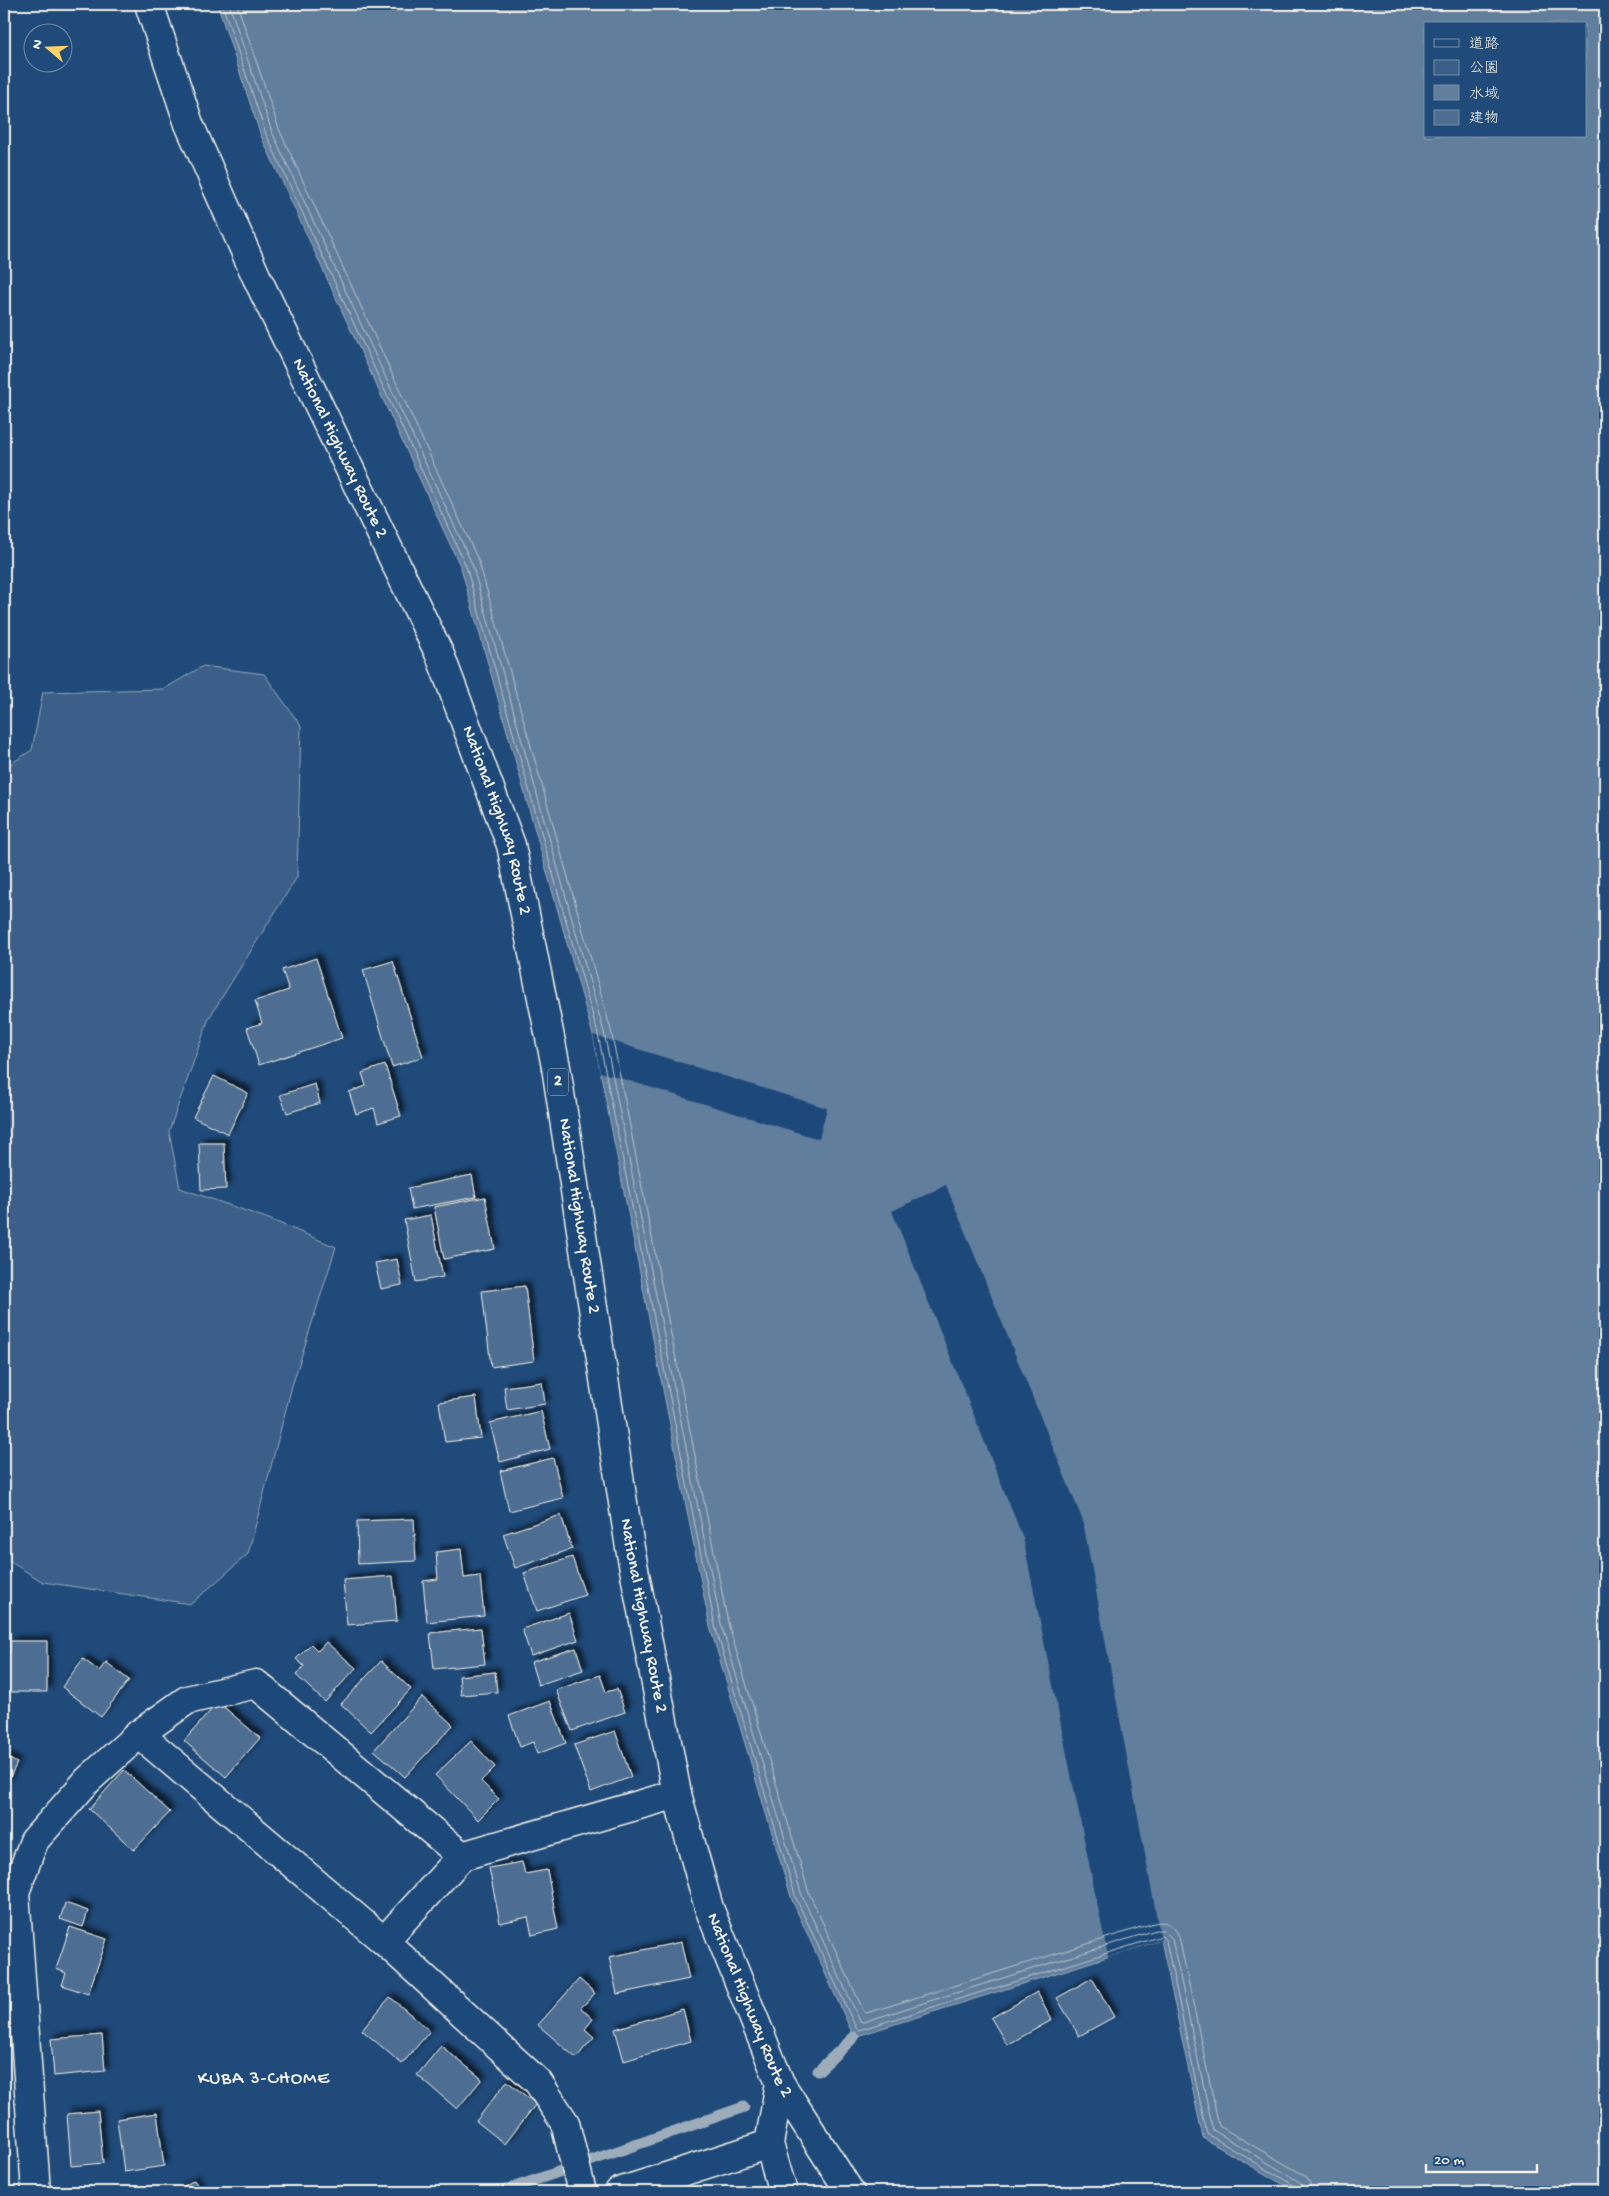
<svg xmlns="http://www.w3.org/2000/svg" width="1609" height="2196" viewBox="0 0 1609 2196" font-family="'Gochi Hand','Klee One',sans-serif">
	<defs>
		<filter id="shadow"><feDropShadow dx="4.5" dy="-4.5" stdDeviation="2.5" flood-color="#0009"/></filter>
	</defs>
	<rect width="100%" height="100%" fill="#1f4a7a"/>
	<filter id="ink" filterUnits="userSpaceOnUse"><feTurbulence type="fractalNoise" baseFrequency=".02" numOctaves="2"/><feDisplacementMap in="SourceGraphic" scale="10" xChannelSelector="R" yChannelSelector="G"/><feConvolveMatrix kernelMatrix="1 2 1 2 8 2 1 2 1" color-interpolation-filters="sRGB"/></filter>
	<g filter="url(#ink)">
		<polygon fill="#3a5f88" stroke="#97a8b8" points="203,666 264,674 301,726 297,877 209,1018 169,1131 180,1188 269,1219 336,1247 292,1386 248,1554 191,1604 43,1582 4,1558 4,1188 7,1170 4,1170 4,768 32,750 43,692 164,689"/>
		<path fill="#627e9d" stroke="#9cacbb" fill-rule="evenodd" d="M217 4H1605V2192H1296L1203 2138 1161 1940 854 2037 792 1900 710 1627 593 1035 461 568 261 136ZM1425 24H1585V136H1425Z"/>
		<g fill="#1f4a7a">
			<polygon points="593,1035 827,1108 819,1139 600,1072"/>
			<polygon points="946,1185 1083,1521 1161,1940 1108,1957 1023,1538 892,1211"/>
		</g>
		<g fill="none" stroke-linecap="round" stroke-linejoin="round">
			<g stroke="#bac3ca" stroke-width="1">
				<polyline points="222,4 266,134 466,566 598,1034 715,1626 796,1898 856,2028 859,2030 1162,1936 1166,1941 1207,2134 1295,2186 1297,2192"/>
				<polyline points="229,4 272,132 472,564 604,1032 721,1624 802,1896 860,2021 863,2022 1156,1930 1164,1930 1172,1939 1213,2130 1298,2181 1303,2186 1304,2192"/>
				<path d="M237 4 279 129 479 562 611 1030 728 1623 809 1893 864 2012 867 2013 1154 1923C1166 1920 1175 1925 1179 1937L1219 2126 1304 2175 1310 2183 1311 2192"/>
			</g>
			<g stroke="#9cacbb" stroke-width="11">
				<polyline points="818,2071 854,2037"/>
				<polyline points="501,2192 744,2107"/>
			</g>
		</g>
		<g fill="#4d6e92" stroke="#f4f1e8" filter="url(#shadow)">
			<polygon points="316,958 342,1038 259,1065 247,1028 262,1023 255,1001 289,990 282,970"/>
			<polygon points="393,961 423,1057 392,1067 363,970"/>
			<polygon points="385,1065 401,1116 378,1123 374,1108 356,1114 349,1092 366,1086 362,1073"/>
			<polygon points="214,1076 248,1093 228,1134 193,1117"/>
			<polygon points="315,1084 320,1103 287,1113 280,1095"/>
			<polygon points="199,1143 224,1143 226,1189 201,1190"/>
			<polygon points="472,1175 476,1197 412,1209 408,1188"/>
			<polygon points="485,1197 495,1249 444,1259 434,1207"/>
			<polygon points="431,1215 443,1277 416,1282 404,1220"/>
			<polygon points="397,1259 402,1285 381,1289 375,1263"/>
			<polygon points="525,1286 534,1361 491,1367 482,1291"/>
			<polygon points="542,1382 545,1404 507,1410 504,1387"/>
			<polygon points="476,1397 481,1438 445,1442 439,1402"/>
			<polygon points="541,1411 550,1449 500,1462 490,1423"/>
			<polygon points="553,1458 563,1498 509,1511 500,1471"/>
			<polygon points="561,1515 572,1549 515,1568 503,1534"/>
			<polygon points="414,1519 416,1561 358,1564 357,1521"/>
			<polygon points="461,1549 464,1578 480,1576 484,1616 427,1622 423,1581 438,1579 436,1552"/>
			<polygon points="572,1557 585,1595 537,1611 524,1573"/>
			<polygon points="393,1576 397,1621 347,1625 343,1580"/>
			<polygon points="569,1613 578,1640 531,1656 522,1629"/>
			<polygon points="481,1628 485,1664 434,1669 430,1633"/>
			<polygon points="10,1641 47,1641 47,1692 4,1692 4,1653 10,1653"/>
			<polygon points="326,1642 356,1668 325,1702 296,1675 304,1666 296,1659 311,1644 318,1651"/>
			<polygon points="576,1648 583,1670 538,1685 531,1662"/>
			<polygon points="83,1659 99,1671 106,1662 129,1680 101,1717 62,1687"/>
			<polygon points="381,1661 411,1689 371,1732 341,1704"/>
			<polygon points="495,1672 497,1692 461,1695 459,1676"/>
			<polygon points="600,1675 606,1692 617,1689 625,1712 572,1731 556,1690"/>
			<polygon points="422,1697 453,1725 405,1777 374,1750"/>
			<polygon points="550,1701 566,1743 537,1754 533,1742 520,1747 509,1716"/>
			<polygon points="218,1702 260,1738 226,1777 184,1741"/>
			<polygon points="615,1731 631,1777 591,1792 574,1745"/>
			<polygon points="471,1741 495,1767 481,1781 499,1799 478,1820 435,1775"/>
			<polygon points="4,1756 17,1763 4,1789"/>
			<polygon points="124,1770 170,1812 134,1850 89,1809"/>
			<polygon points="522,1862 525,1874 547,1870 558,1929 532,1935 528,1917 500,1923 489,1868"/>
			<polygon points="65,1903 88,1911 83,1927 60,1919"/>
			<polygon points="70,1927 107,1939 88,1994 62,1985 66,1973 56,1969"/>
			<polygon points="681,1942 689,1979 617,1994 609,1957"/>
			<polygon points="1092,1978 1114,2017 1079,2036 1057,1998"/>
			<polygon points="579,1979 595,1993 581,2008 593,2019 585,2029 594,2037 576,2058 538,2025"/>
			<polygon points="1037,1992 1052,2020 1007,2045 991,2018"/>
			<polygon points="390,1997 430,2031 402,2064 362,2030"/>
			<polygon points="683,2009 691,2041 624,2061 615,2029"/>
			<polygon points="102,2035 105,2071 54,2076 51,2039"/>
			<polygon points="441,2046 482,2079 457,2109 417,2075"/>
			<polygon points="507,2081 536,2104 505,2144 476,2121"/>
			<polygon points="98,2111 103,2163 71,2166 67,2114"/>
			<polygon points="157,2113 164,2166 124,2172 117,2119"/>
			<polygon points="194,2180 202,2192 175,2192"/>
		</g>
		<g fill="none" stroke-linecap="round" stroke-linejoin="round">
			<defs>
				<g id="minor">
					<polyline points="139,1734 384,1941 538,2082 565,2123 582,2192"/>
					<polyline points="384,1941 462,1856 677,1794"/>
					<polyline points="780,2083 769,2144 783,2192"/>
					<polyline points="36,2192 15,1892 34,1841 88,1780 139,1734 187,1700 256,1684 462,1856"/>
					<polyline points="619,2192 769,2144"/>
				</g>
				<g id="highway">
					<path id="s1" d="M149 4 189 124 257 278 440 655 511 845 556 1067 630 1548 677 1794 709 1908 780 2083 850 2192"/>
				</g>
			</defs>
			<use href="#minor" stroke="#f4f1e8" stroke-width="31"/>
			<use href="#highway" stroke="#f4f1e8" stroke-width="31"/>
			<use href="#minor" stroke="#1f4a7a" stroke-width="28"/>
			<use href="#highway" stroke="#1f4a7a" stroke-width="28"/>
			<polyline stroke="#f4f1e8" stroke-width="4" points="4,76 4,104"/>
		</g>
	</g>
	<g text-anchor="middle" dominant-baseline="central" stroke-width="4.5" stroke-linejoin="round" paint-order="stroke">
		<rect fill="#1f4a7a" stroke="#b4bfc7" stroke-width="1" x="548" y="1068.5" width="20" height="27" rx="4"/>
		<g font-size="16" font-weight="bold" fill="#f4f1e8">
			<text x="558" y="1082">2</text>
		</g>
		<g font-size="18" fill="#f4f1e8" stroke="#1f4a7a">
			<text stroke="none"><textPath href="#s1" startOffset="484">National Highway Route 2</textPath></text>
			<text stroke="none"><textPath href="#s1" startOffset="889">National Highway Route 2</textPath></text>
			<text stroke="none"><textPath href="#s1" startOffset="1294">National Highway Route 2</textPath></text>
			<text stroke="none"><textPath href="#s1" startOffset="1699">National Highway Route 2</textPath></text>
			<text stroke="none"><textPath href="#s1" startOffset="2104">National Highway Route 2</textPath></text>
		</g>
		<g font-size="19" letter-spacing="1" fill="#f4f1e8" stroke="#1f4a7a">
			<text x="264" y="2079">KUBA 3-CHOME</text>
		</g>
	</g>
	<rect width="1609" height="2196" fill="none" stroke="#1f4a7a" stroke-width="20"/>
	<rect x="10" y="10" width="1589" height="2176" fill="none" stroke="#f4f1e8" stroke-width="2" filter="url(#ink)"/>
	<rect x="1424" y="22" width="162" height="115" fill="#1f4a7a" stroke="#748da6"/>
	<rect x="1434" y="39" width="25" height="8" fill="#1f4a7a" stroke="#748da6"/>
	<text x="1469" y="48" font-size="15" fill="#f4f1e8">道路</text>
	<rect x="1434" y="60" width="25" height="15" fill="#3a5f88" stroke="#748da6"/>
	<text x="1469" y="72" font-size="15" fill="#f4f1e8">公園</text>
	<rect x="1434" y="85" width="25" height="15" fill="#627e9d" stroke="#748da6"/>
	<text x="1469" y="98" font-size="15" fill="#f4f1e8">水域</text>
	<rect x="1434" y="110" width="25" height="15" fill="#4d6e92" stroke="#748da6"/>
	<text x="1469" y="122" font-size="15" fill="#f4f1e8">建物</text>
	<g transform="translate(48 48) rotate(289)"><circle r="24" fill="#1f4a7a" stroke="#748da6"/>
	<path d="M0-4L9 19L0 12L-9 19Z" fill="#ffd166"/>
	<text y="-8" font-size="14" font-weight="bold" text-anchor="middle" fill="#f4f1e8">N</text>
	</g>
	<path d="M1426 2164v8h111v-8" fill="none" stroke="#f4f1e8" stroke-width="2.5"/>
	<text x="1434" y="2164" font-size="15" fill="#f4f1e8" stroke="#1f4a7a" stroke-width="4" paint-order="stroke">20 m</text>
</svg>
